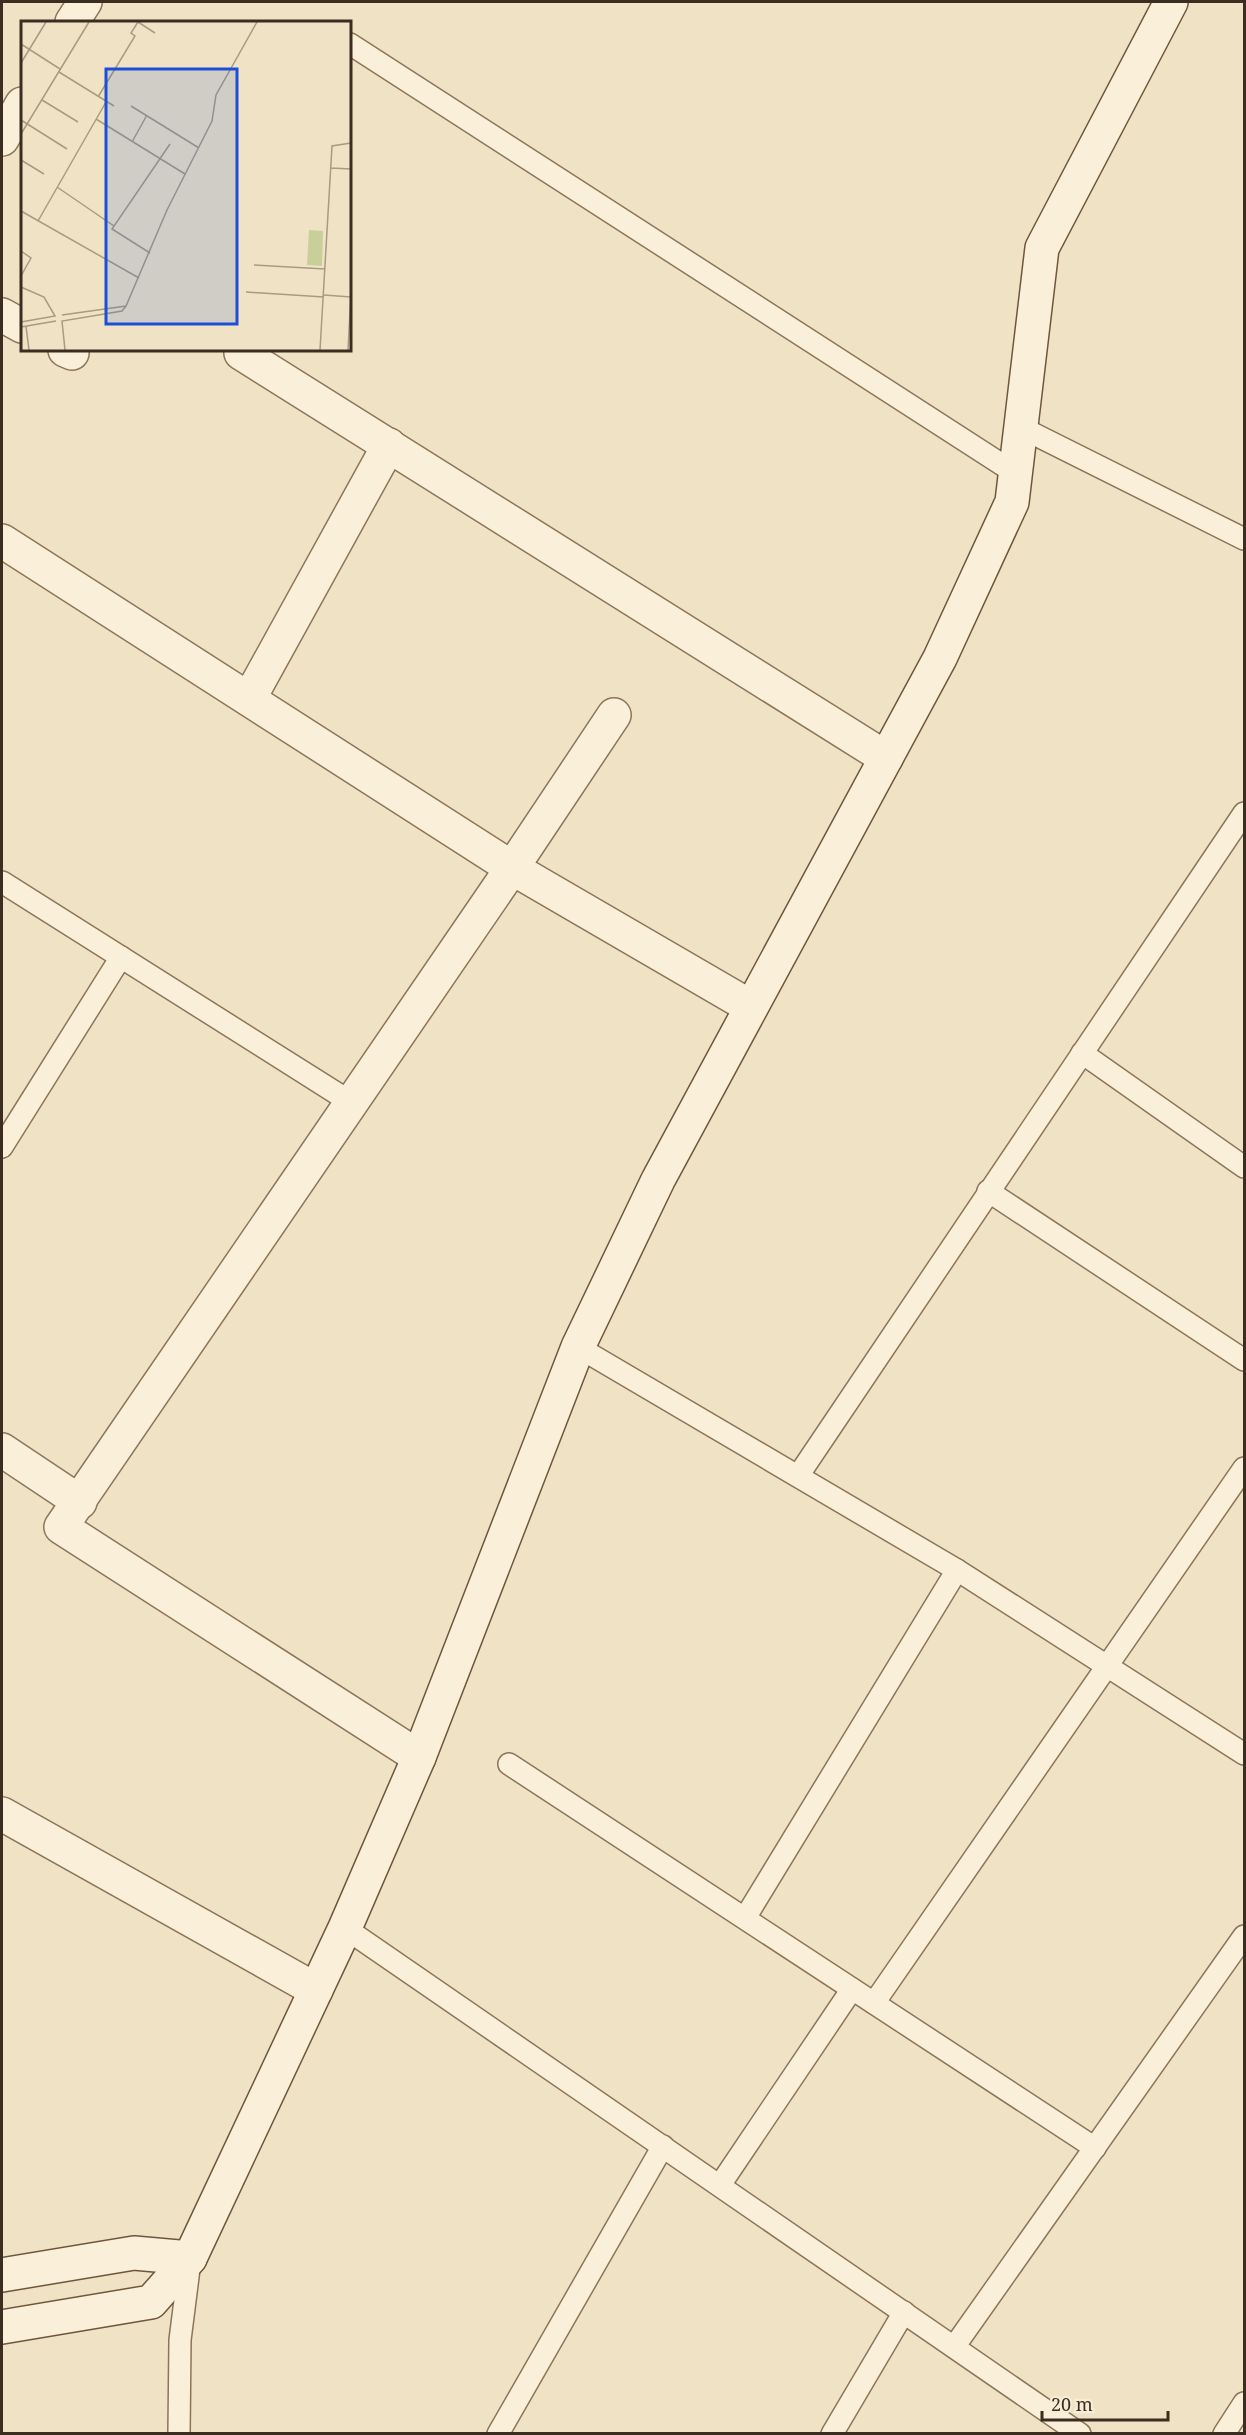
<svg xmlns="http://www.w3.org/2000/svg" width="1246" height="2435" viewBox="0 0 1246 2435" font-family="'Noto Serif',serif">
	<rect width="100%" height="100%" fill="#f0e3c5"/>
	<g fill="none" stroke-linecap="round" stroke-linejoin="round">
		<defs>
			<g id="lane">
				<polyline points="350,44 1015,473"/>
				<polyline points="1020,427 1244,539"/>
				<polyline points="2,882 352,1103"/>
				<polyline points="1082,1053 1244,1167"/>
				<polyline points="2,1147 121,957"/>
				<polyline points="988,1191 1244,1360"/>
				<polyline points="578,1347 957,1570 1244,1754"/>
				<polyline points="798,1476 1244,813"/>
				<polyline points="509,1764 1095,2148"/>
				<polyline points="745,1918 957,1570"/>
				<polyline points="345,1928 1080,2434"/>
				<polyline points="874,2003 1244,1468"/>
				<polyline points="720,2185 852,1989"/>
				<polyline points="954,2347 1244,1936"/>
				<polyline points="179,2434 180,2340 190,2261"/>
				<polyline points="498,2434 663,2146"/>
				<polyline points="832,2434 904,2312"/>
				<polyline points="1224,2434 1244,2403"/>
			</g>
			<g id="street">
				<polyline points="72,22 85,2"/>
				<polyline points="2,139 22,104"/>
				<polyline points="2,315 22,326"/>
				<polyline points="65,350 72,353"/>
				<polyline points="241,353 886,758"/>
				<polyline points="2,541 512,868 751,1007"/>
				<polyline points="249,699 389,445"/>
				<polyline points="2,1450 80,1502"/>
				<polyline points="419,1757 61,1527 512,868 614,715"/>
				<polyline points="2,1814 316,1990"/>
			</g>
			<g id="secondary">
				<polyline points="2,2275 134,2253 190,2258"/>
				<polyline points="2,2327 151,2302 190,2258 345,1928 419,1757 578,1347 658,1180 940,658 1012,502 1042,248 1171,2"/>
			</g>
		</defs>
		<use href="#lane" stroke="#8c755a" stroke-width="24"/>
		<use href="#street" stroke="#8c755a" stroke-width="36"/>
		<use href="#secondary" stroke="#6e563d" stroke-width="36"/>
		<use href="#lane" stroke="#faf0d9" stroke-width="21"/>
		<use href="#street" stroke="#faf0d9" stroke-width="33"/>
		<use href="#secondary" stroke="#faf0d9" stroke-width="33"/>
	</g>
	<g transform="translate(21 21)">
		<rect width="330" height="330" fill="#f0e3c5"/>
		<path d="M288 209 302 210 301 245 286 244Z" fill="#c8cf98"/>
		<path fill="none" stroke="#a89a83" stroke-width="1.5" d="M117 1 134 12M0 23 39 48M0 42 25 1M38 51 93 85M77 76 114 15 110 12 117 1M21 79 57 101M110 85 178 127M75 98 164 153M0 99 46 128M0 113 68 1M111 121 126 94M0 139 23 153M310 147 330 148M36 166 93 205M0 190 118 257M17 200 85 81M0 230 10 237 0 255M129 232 91 208 149 123M233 244 304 248M0 266 23 276 34 295 0 301M225 271 303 276M303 274 330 276M41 294 105 285M5 305 8 329M0 306 35 300M44 329 41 300 101 290 105 285 146 189 191 100 195 74 236 1M299 329 311 125 330 122M327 329 330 272"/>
		<path fill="#1d4ed8" fill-opacity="0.15" stroke="#1d4ed8" stroke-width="3" d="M85 48H216V303H85Z"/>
		<rect width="330" height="330" fill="none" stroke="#3b2d1f" stroke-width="3"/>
	</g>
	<rect width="1246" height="2435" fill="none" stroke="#3b2d1f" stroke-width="6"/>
	<path d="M1042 2411v9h126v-9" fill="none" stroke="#3b2d1f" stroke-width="3"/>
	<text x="1051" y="2411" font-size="18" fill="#3b2d1f" stroke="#f7edd5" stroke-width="4.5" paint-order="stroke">20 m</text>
</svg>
